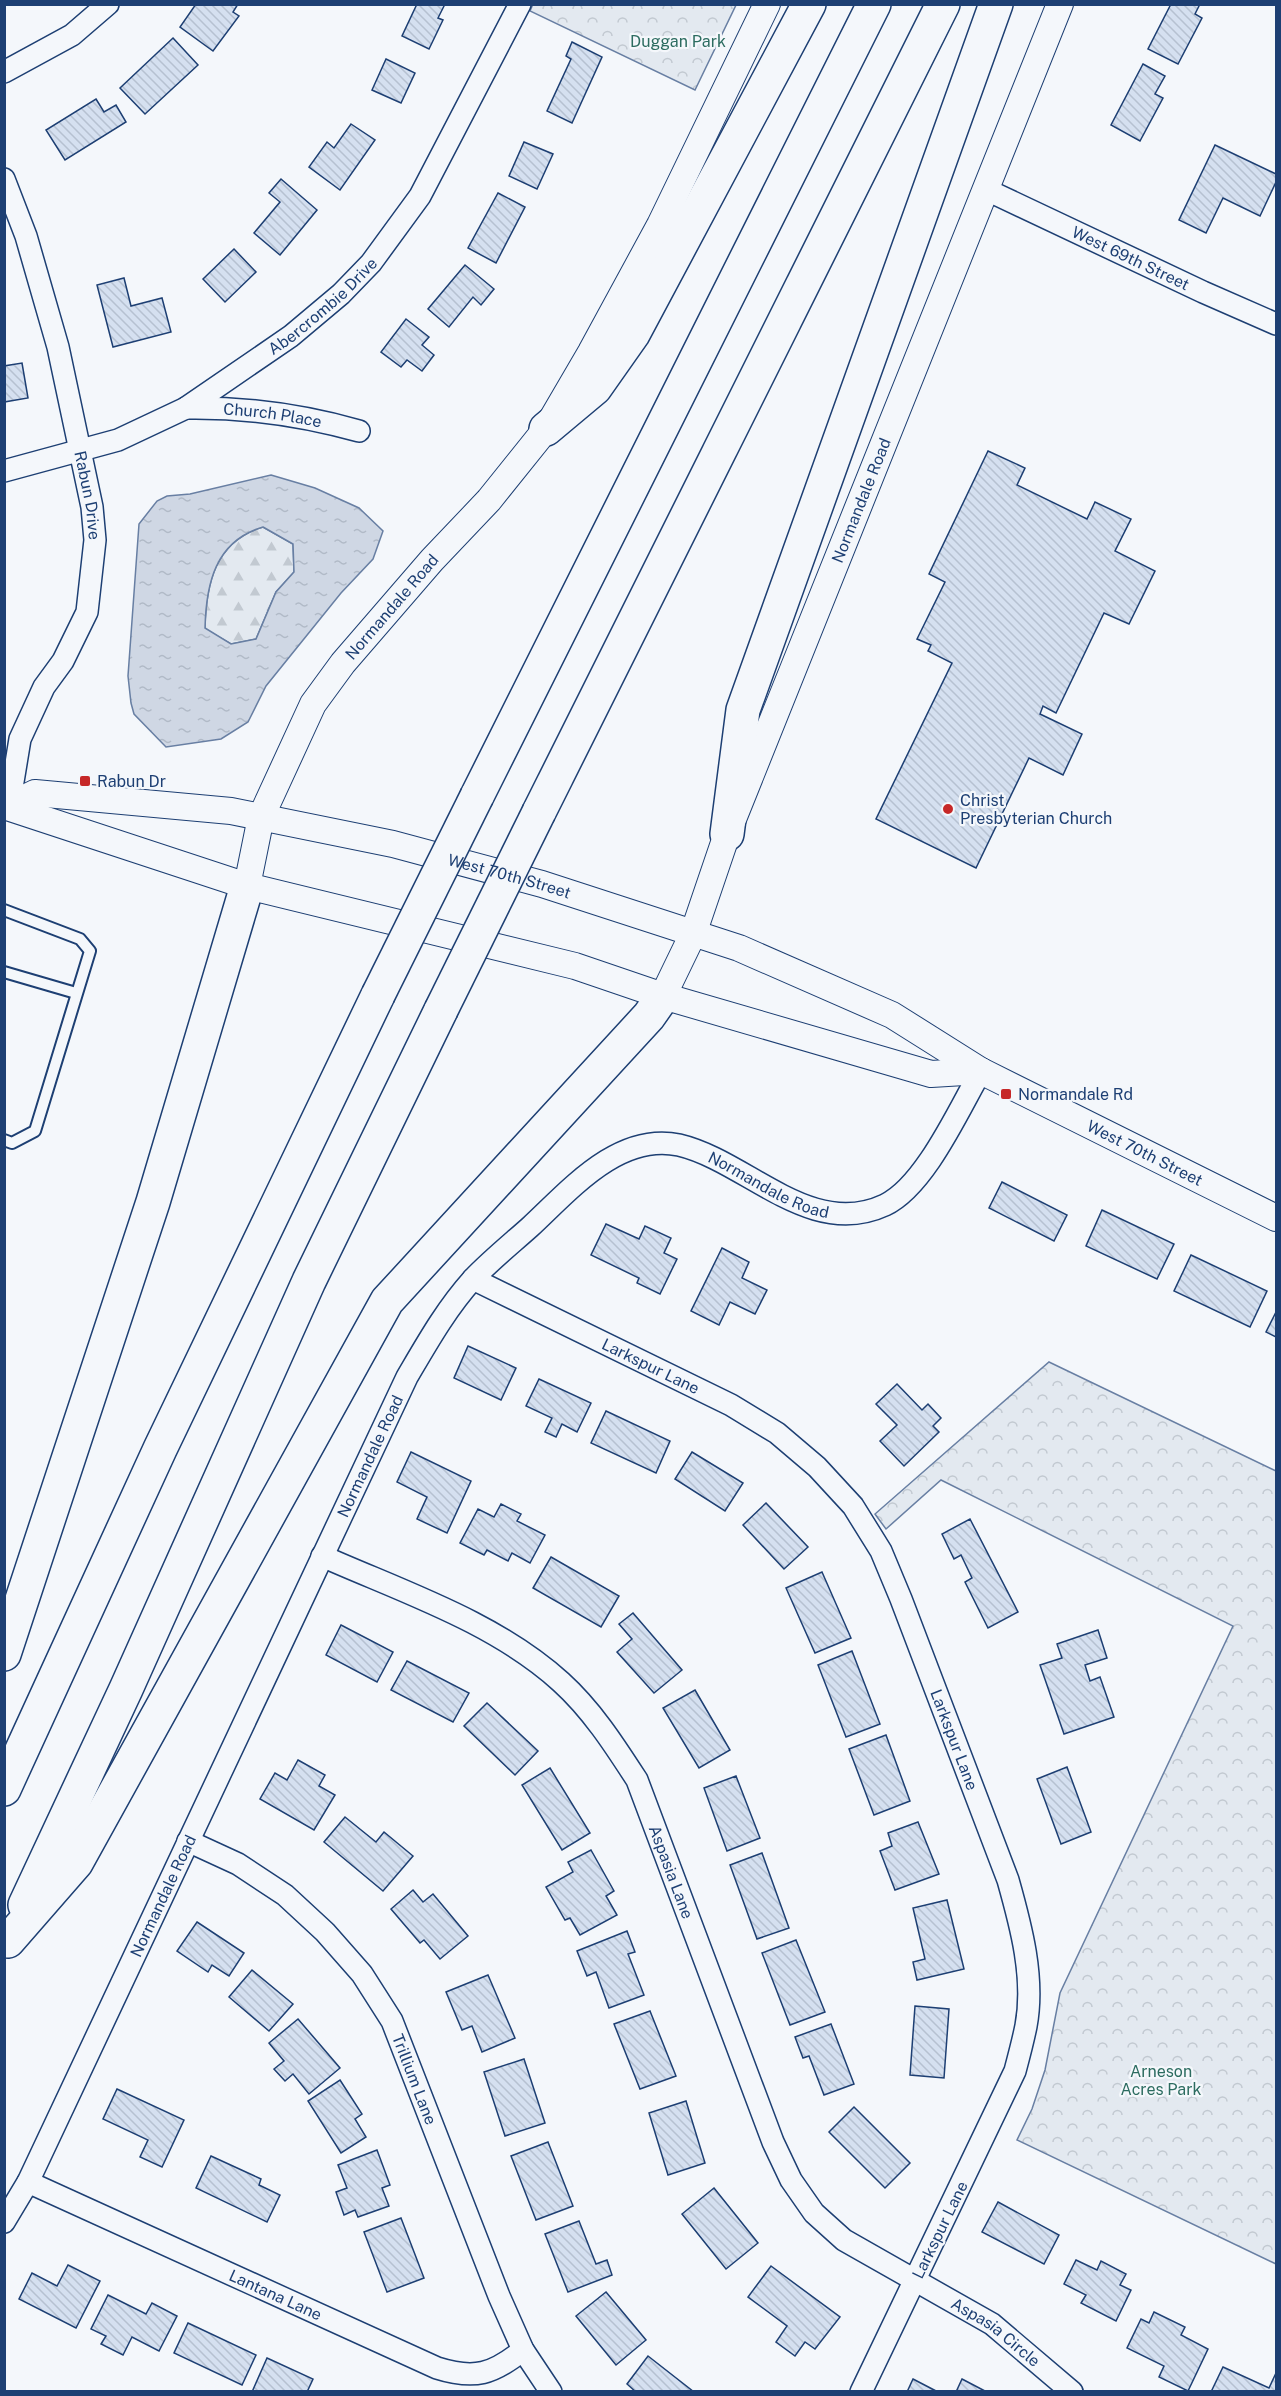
<svg xmlns="http://www.w3.org/2000/svg" width="1281" height="2396" viewBox="0 0 1281 2396" font-family="'Public Sans',sans-serif">
	<defs>
		<pattern id="forest-firs" width="22" height="20" patternUnits="userSpaceOnUse" patternTransform="scale(1.5)"><rect width="22" height="20" fill="#e3e9f0"/><path d="M5 1l3.5 6h-7zM16 11l3.5 6h-7z" fill="#c2c9d1"/></pattern>
		<pattern id="park-crowns" width="20" height="18" patternUnits="userSpaceOnUse" patternTransform="scale(1.5)"><rect width="20" height="18" fill="#e3e9f0"/><path d="M2 6a3 3 0 1 1 6 0M12 15a3 3 0 1 1 6 0" fill="none" stroke="#c2c9d1"/></pattern>
		<pattern id="water-ripples" width="26" height="14" patternUnits="userSpaceOnUse" patternTransform="scale(1.5)"><rect width="26" height="14" fill="#cfd7e4"/><path d="M2 4q2-2 4 0t4 0M15 11q2-2 4 0t4 0" fill="none" stroke="#b1bac7"/></pattern>
		<pattern id="building-back-hatch" width="6" height="6" patternUnits="userSpaceOnUse" patternTransform="scale(1.5)"><rect width="6" height="6" fill="#d5e0f0"/><path d="M-1 5l2 2M0 0l6 6M5-1l2 2" fill="none" stroke="#b6c1d1"/></pattern>
	</defs>
	<rect width="100%" height="100%" fill="#f4f7fb"/>
	<path fill="url(#forest-firs)" stroke="#687fa3" stroke-width="1.5" d="M263 527 293 544 294 572 276 592 256 639 231 644 205 629C206 584 215 541 263 527Z"/>
	<g fill="url(#park-crowns)" stroke="#687fa3" stroke-width="1.5">
		<polygon points="533,4 736,4 736,5 695,90 530,11"/>
		<polygon points="1049,1362 1276,1471 1276,2264 1017,2140 1032,2109 1045,2070 1060,1993 1233,1626 941,1480 886,1529 875,1514"/>
	</g>
	<path fill="url(#water-ripples)" stroke="#687fa3" stroke-width="1.5" fill-rule="evenodd" d="M271 475 315 488 359 508 383 531 373 559 341 593 266 686 248 722 221 739 166 747 134 714 131 703 128 676 139 524 157 501 167 496 190 494ZM263 527 293 544 294 572 276 592 256 639 231 644 205 628C206 584 215 541 263 527Z"/>
	<g fill="url(#building-back-hatch)" stroke="#1d3f73" stroke-width="1.5">
		<polygon points="196,4 238,4 233,12 239,16 213,51 180,27"/>
		<polygon points="417,4 445,4 438,18 443,20 429,49 402,36"/>
		<polygon points="1171,4 1200,4 1195,14 1202,18 1178,64 1148,49"/>
		<polygon points="173,38 198,65 145,114 120,88"/>
		<polygon points="572,42 602,57 572,123 547,111 571,59 566,56"/>
		<polygon points="386,59 415,73 401,103 372,90"/>
		<polygon points="1143,64 1165,76 1155,94 1163,98 1140,141 1111,125"/>
		<polygon points="96,99 104,112 116,105 126,122 65,160 46,130"/>
		<polygon points="351,124 375,140 340,190 309,167 327,142 334,148"/>
		<polygon points="524,142 553,154 537,189 509,176"/>
		<polygon points="1215,145 1276,174 1276,182 1260,216 1223,198 1206,233 1179,220"/>
		<polygon points="281,179 317,210 280,255 254,233 280,202 269,193"/>
		<polygon points="498,193 525,207 496,263 468,248"/>
		<polygon points="234,249 256,272 225,302 203,279"/>
		<polygon points="465,265 494,289 481,305 473,297 449,327 428,309"/>
		<polygon points="124,278 131,306 162,298 171,332 113,347 97,285"/>
		<polygon points="406,319 429,337 422,345 434,355 422,371 407,360 401,367 381,352"/>
		<polygon points="22,363 28,398 4,402 4,366"/>
		<polygon points="988,451 1025,468 1017,485 1087,519 1095,502 1131,519 1115,551 1155,571 1129,624 1104,613 1056,713 1043,706 1040,714 1082,734 1063,775 1029,758 976,868 876,819 952,663 928,651 931,645 917,639 945,582 929,574"/>
		<polygon points="1002,1182 1067,1215 1054,1241 989,1208"/>
		<polygon points="1102,1210 1174,1244 1157,1279 1086,1246"/>
		<polygon points="606,1224 639,1239 645,1226 671,1238 664,1253 677,1259 660,1294 637,1283 639,1278 591,1255"/>
		<polygon points="722,1248 749,1262 742,1278 767,1290 755,1314 730,1302 719,1325 691,1311"/>
		<polygon points="1191,1255 1267,1291 1250,1327 1174,1291"/>
		<polygon points="1276,1312 1276,1337 1266,1332"/>
		<polygon points="468,1346 516,1368 501,1400 454,1378"/>
		<polygon points="539,1379 591,1403 577,1432 562,1424 556,1437 545,1432 552,1418 526,1406"/>
		<polygon points="897,1384 922,1410 928,1404 941,1418 933,1426 939,1432 904,1466 880,1441 897,1425 876,1404"/>
		<polygon points="606,1411 670,1441 656,1473 591,1443"/>
		<polygon points="411,1452 471,1481 447,1533 417,1519 427,1497 397,1482"/>
		<polygon points="692,1452 743,1483 725,1511 675,1479"/>
		<polygon points="766,1503 808,1547 784,1569 743,1525"/>
		<polygon points="501,1504 521,1514 517,1521 545,1535 530,1563 512,1553 508,1561 487,1550 484,1555 460,1543 478,1509 494,1517"/>
		<polygon points="970,1519 1018,1612 988,1628 965,1582 972,1578 961,1555 954,1559 942,1534"/>
		<polygon points="551,1557 619,1596 601,1627 533,1588"/>
		<polygon points="822,1572 851,1638 815,1653 786,1588"/>
		<polygon points="633,1613 682,1670 654,1693 617,1652 632,1639 619,1624"/>
		<polygon points="341,1625 393,1652 377,1682 326,1655"/>
		<polygon points="1098,1630 1107,1658 1085,1665 1090,1681 1100,1677 1114,1717 1064,1734 1040,1665 1062,1658 1057,1644"/>
		<polygon points="852,1651 880,1724 846,1737 818,1665"/>
		<polygon points="407,1661 469,1693 453,1722 391,1690"/>
		<polygon points="695,1690 730,1750 699,1768 663,1708"/>
		<polygon points="487,1703 538,1751 515,1775 464,1726"/>
		<polygon points="886,1735 910,1801 874,1815 849,1749"/>
		<polygon points="298,1760 325,1775 319,1786 335,1795 314,1830 260,1799 275,1773 287,1780"/>
		<polygon points="1067,1767 1091,1832 1061,1844 1037,1779"/>
		<polygon points="550,1768 590,1833 562,1850 522,1785"/>
		<polygon points="736,1776 760,1838 727,1851 704,1788"/>
		<polygon points="345,1817 376,1842 384,1832 413,1856 383,1891 324,1842"/>
		<polygon points="918,1822 939,1874 895,1890 880,1851 892,1846 888,1833"/>
		<polygon points="591,1850 614,1891 606,1896 617,1915 580,1935 570,1918 565,1920 546,1887 573,1872 568,1862"/>
		<polygon points="762,1853 789,1928 757,1939 730,1865"/>
		<polygon points="413,1890 423,1902 433,1894 468,1936 440,1959 424,1940 420,1943 391,1909"/>
		<polygon points="947,1900 964,1969 917,1980 913,1962 925,1959 913,1908"/>
		<polygon points="197,1922 244,1953 229,1976 212,1965 208,1972 177,1951"/>
		<polygon points="627,1931 635,1952 628,1954 644,1995 609,2008 596,1972 587,1976 577,1951"/>
		<polygon points="796,1940 825,2012 790,2025 762,1953"/>
		<polygon points="252,1970 293,2004 269,2031 229,1997"/>
		<polygon points="488,1975 515,2038 482,2052 472,2026 462,2030 446,1992"/>
		<polygon points="915,2006 949,2009 944,2078 910,2075"/>
		<polygon points="650,2011 676,2076 640,2089 614,2024"/>
		<polygon points="298,2019 340,2068 309,2094 293,2074 285,2081 274,2069 284,2061 269,2043"/>
		<polygon points="831,2024 854,2084 824,2095 809,2056 803,2058 795,2037"/>
		<polygon points="524,2059 545,2123 505,2136 484,2072"/>
		<polygon points="340,2080 362,2114 355,2119 366,2137 341,2153 308,2101"/>
		<polygon points="117,2089 184,2120 162,2167 140,2157 148,2140 103,2119"/>
		<polygon points="686,2101 705,2163 668,2175 649,2113"/>
		<polygon points="854,2107 910,2163 885,2188 829,2132"/>
		<polygon points="548,2142 573,2206 536,2220 511,2156"/>
		<polygon points="377,2150 390,2185 382,2188 389,2206 358,2217 355,2210 344,2215 336,2192 347,2188 338,2165"/>
		<polygon points="211,2156 261,2179 259,2185 280,2195 267,2222 196,2188"/>
		<polygon points="714,2188 758,2243 726,2269 682,2214"/>
		<polygon points="998,2202 1059,2235 1044,2264 982,2232"/>
		<polygon points="401,2218 424,2278 387,2292 364,2232"/>
		<polygon points="579,2221 596,2264 607,2260 612,2275 568,2292 545,2234"/>
		<polygon points="1076,2260 1097,2270 1101,2261 1126,2274 1120,2285 1131,2290 1116,2321 1081,2303 1086,2295 1064,2284"/>
		<polygon points="68,2265 100,2281 76,2328 19,2299 32,2273 57,2286"/>
		<polygon points="771,2266 840,2317 815,2349 805,2342 795,2356 776,2342 787,2326 748,2297"/>
		<polygon points="606,2292 646,2340 616,2365 576,2316"/>
		<polygon points="108,2295 146,2314 152,2303 177,2316 159,2351 132,2337 123,2355 101,2344 106,2336 91,2329"/>
		<polygon points="1154,2312 1185,2327 1181,2335 1208,2349 1188,2391 1159,2377 1164,2366 1127,2348 1141,2319 1149,2323"/>
		<polygon points="188,2323 256,2355 242,2385 174,2353"/>
		<polygon points="648,2356 694,2392 636,2392 627,2384"/>
		<polygon points="267,2358 313,2379 307,2392 252,2392"/>
		<polygon points="1223,2367 1269,2388 1276,2373 1276,2392 1211,2392"/>
		<polygon points="913,2379 938,2392 907,2392"/>
		<polygon points="962,2379 985,2391 985,2392 956,2392"/>
	</g>
	<g fill="none" stroke-linecap="round" stroke-linejoin="round">
		<defs>
			<g id="service">
				<polyline points="4,910 80,939 90,951 35,1131 12,1143 4,1140"/>
				<polyline points="4,972 76,993"/>
			</g>
			<g id="minor">
				<polyline points="4,72 72,35 108,4"/>
				<path id="s1" d="M4 179 26 236 58 347 92 507 95 540 87 612 63 661 44 687 20 739 9 806"/>
				<path id="s2" d="M987 190 1203 292 1276 324"/>
				<path id="s3" d="M186 408C245 407 302 415 359 431"/>
				<path id="s4" d="M4 471 118 440 186 408 291 336 341 294 371 263 420 196 520 4"/>
				<path id="s5" d="M473 1279 731 1405 777 1433 817 1467 853 1506 881 1551 901 1599 1008 1880C1021 1926 1035 1978 1026 2026 1023 2041 1019 2056 1015 2071L861 2392"/>
				<path id="s6" d="M322 1556C403 1592 495 1622 561 1682 592 1710 615 1746 637 1780L773 2142 791 2180 814 2213 844 2240 992 2324 1072 2392"/>
				<path id="s7" d="M188 1841 238 1864 285 1895 325 1932 362 1974 392 2021 499 2296 523 2350 551 2392"/>
				<path id="s8" d="M28 2182 437 2368C475 2380 493 2374 523 2350"/>
				<path id="s9" d="M4 2222 28 2182 407 1377C427 1343 446 1309 473 1279 490 1261 511 1244 530 1227 569 1191 618 1132 679 1145 747 1161 810 1240 885 1205 925 1186 959 1109 981 1071"/>
			</g>
			<g id="tertiary">
				<polyline points="4,806 247,886 575,966 663,996 931,1074 981,1071"/>
				<path id="s10" d="M9 806 35 793 231 811 393 844 542 884 739 948 892 1015 981 1071 1276 1218"/>
				<path id="s11" d="M247 886 261 817 313 704 343 663 432 560 489 500 546 429 591 352 660 225 767 4"/>
				<path id="s12" d="M663 996 693 934 727 834 1060 4"/>
			</g>
			<g id="motorway">
				<polyline points="546,429 595,388 633,334 809,4"/>
				<polyline points="477,796 874,4"/>
				<polyline points="539,812 943,4"/>
				<polyline points="727,834 743,710 996,4"/>
				<polyline points="4,1654 153,1202 247,886"/>
				<polyline points="4,1789 160,1449 378,995"/>
				<polyline points="25,1905 126,1689 309,1281 441,1010"/>
				<polyline points="8,1941 76,1863 387,1301 649,1016 663,996"/>
			</g>
		</defs>
		<use href="#service" stroke="#1d3f73" stroke-width="14"/>
		<use href="#minor" stroke="#1d3f73" stroke-width="24"/>
		<use href="#tertiary" stroke="#1d3f73" stroke-width="28"/>
		<use href="#motorway" stroke="#1d3f73" stroke-width="36"/>
		<use href="#service" stroke="#f4f7fb" stroke-width="10"/>
		<use href="#minor" stroke="#f4f7fb" stroke-width="21"/>
		<use href="#tertiary" stroke="#f4f7fb" stroke-width="26"/>
		<use href="#motorway" stroke="#f4f7fb" stroke-width="33"/>
		<defs>
			<g id="motorway-bridge">
				<polyline points="378,995 477,796"/>
				<polyline points="441,1010 539,812"/>
			</g>
		</defs>
		<use href="#motorway-bridge" stroke="#1d3f73" stroke-width="36" stroke-linecap="butt"/>
		<use href="#motorway-bridge" stroke="#f4f7fb" stroke-width="33"/>
	</g>
	<g fill="#c62828" stroke="#f4f7fb" stroke-width="2">
		<rect x="79" y="775" width="12" height="12" rx="3"/>
		<circle cx="948" cy="809" r="6"/>
		<rect x="1000" y="1088" width="12" height="12" rx="3"/>
	</g>
	<g text-anchor="middle" dominant-baseline="central" stroke-width="4.5" stroke-linejoin="round" paint-order="stroke">
		<g font-size="16" fill="#2c6c60" stroke="#f4f7fb">
			<text x="678" y="41">Duggan Park</text>
			<text x="1161" y="2071">Arneson<tspan x="1161" dy="18">Acres Park</tspan></text>
		</g>
		<g font-size="16" fill="#1d3f73" stroke="#f4f7fb">
			<text stroke="none"><textPath href="#s2" startOffset="159">West 69th Street</textPath></text>
			<text stroke="none"><textPath href="#s4" startOffset="364">Abercrombie Drive</textPath></text>
			<text stroke="none"><textPath href="#s3" startOffset="87">Church Place</textPath></text>
			<text stroke="none"><textPath href="#s1" startOffset="328">Rabun Drive</textPath></text>
			<text stroke="none"><textPath href="#s12" startOffset="534">Normandale Road</textPath></text>
			<text stroke="none"><textPath href="#s11" startOffset="320">Normandale Road</textPath></text>
			<text stroke="none"><textPath href="#s10" startOffset="512">West 70th Street</textPath></text>
			<text stroke="none"><textPath href="#s10" startOffset="1208">West 70th Street</textPath></text>
			<text stroke="none"><textPath href="#s9" startOffset="1408">Normandale Road</textPath></text>
			<text stroke="none"><textPath href="#s5" startOffset="198">Larkspur Lane</textPath></text>
			<text stroke="none"><textPath href="#s9" startOffset="849">Normandale Road</textPath></text>
			<text stroke="none"><textPath href="#s5" startOffset="702">Larkspur Lane</textPath></text>
			<text stroke="none"><textPath href="#s6" startOffset="494">Aspasia Lane</textPath></text>
			<text stroke="none"><textPath href="#s9" startOffset="363">Normandale Road</textPath></text>
			<text stroke="none"><textPath href="#s7" startOffset="340">Trillium Lane</textPath></text>
			<text transform="translate(940 2230) rotate(-64)">Larkspur Lane</text>
			<text stroke="none"><textPath href="#s8" startOffset="272">Lantana Lane</textPath></text>
			<text stroke="none"><textPath href="#s6" startOffset="1083">Aspasia Circle</textPath></text>
		</g>
		<g font-size="16" fill="#1d3f73" stroke="#f4f7fb" text-anchor="start">
			<text x="97" y="781">Rabun Dr</text>
			<text x="960" y="800">Christ<tspan x="960" dy="18">Presbyterian Church</tspan></text>
			<text x="1018" y="1094">Normandale Rd</text>
		</g>
	</g>
	<rect width="1281" height="2396" fill="none" stroke="#1d3f73" stroke-width="12"/>
</svg>
